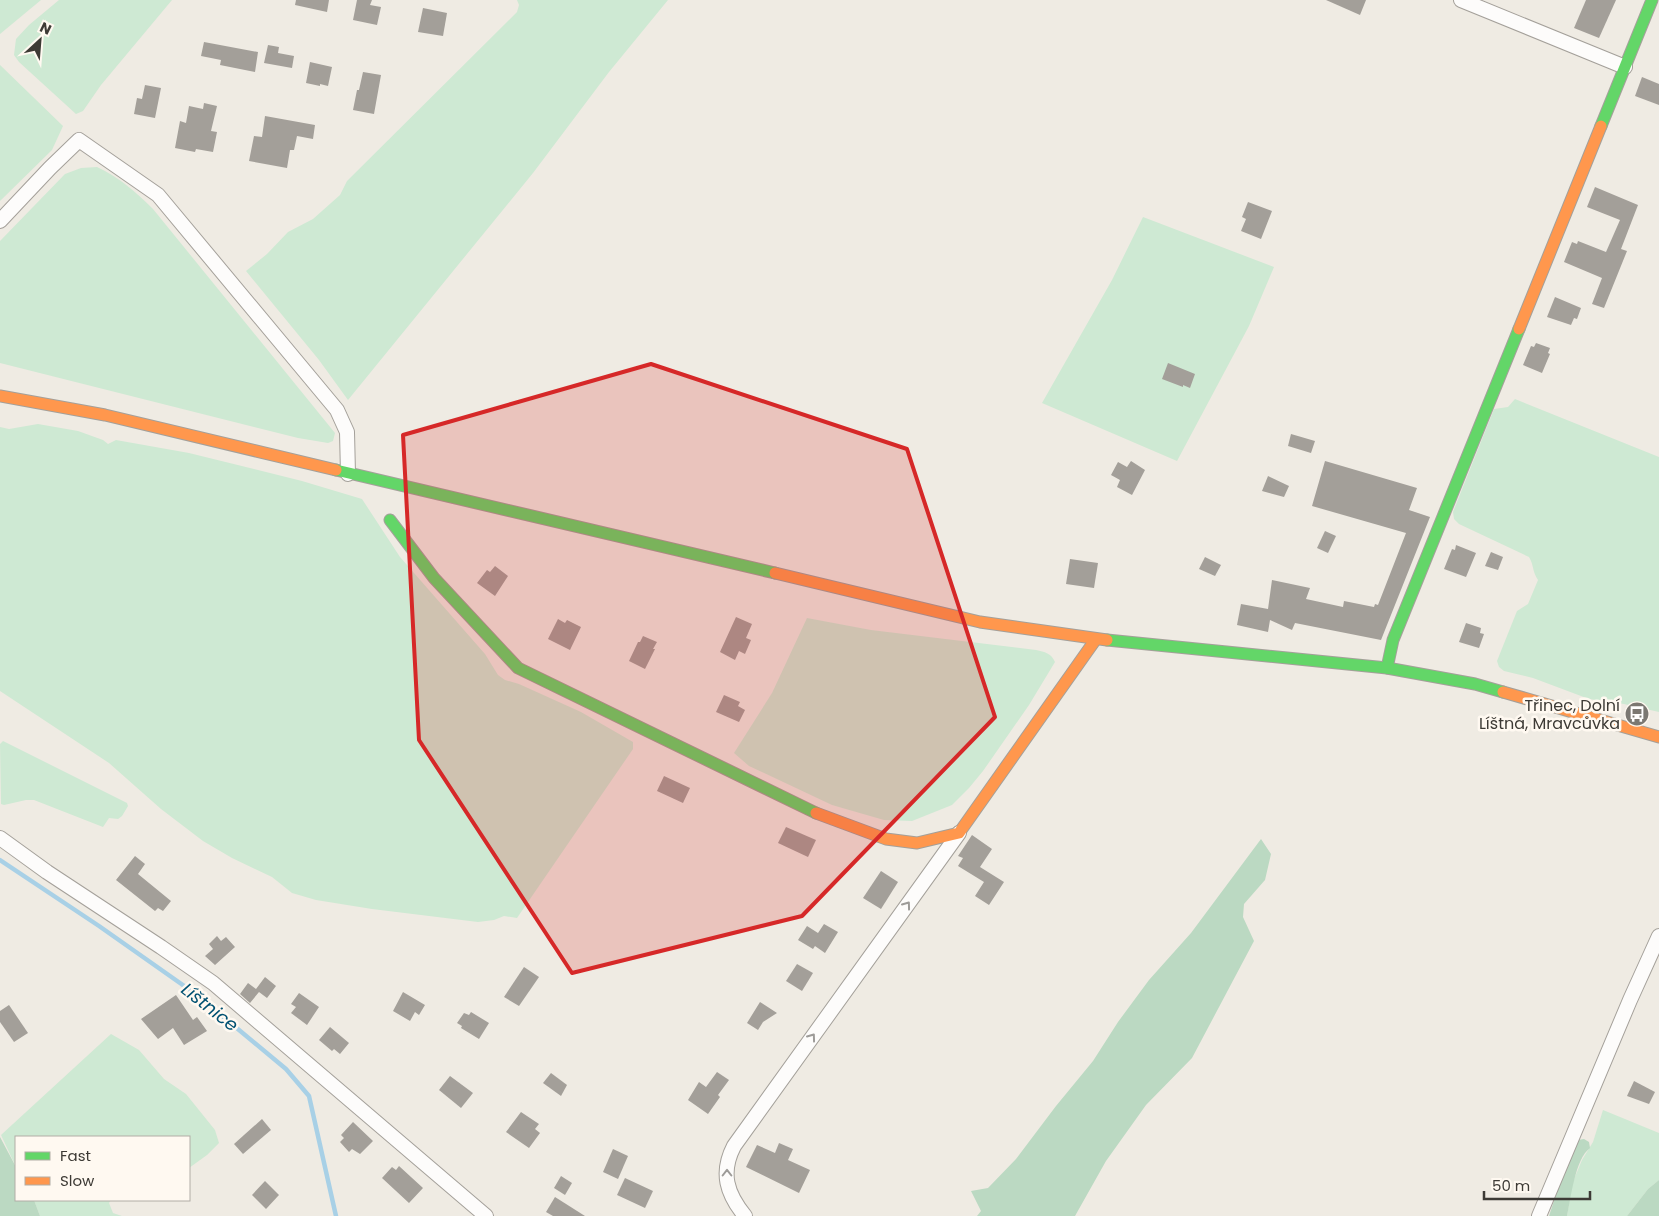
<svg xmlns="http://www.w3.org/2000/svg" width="1659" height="1216" viewBox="0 0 1659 1216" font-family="Poppins,sans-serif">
	<rect width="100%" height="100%" fill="#efebe3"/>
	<g fill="#cee9d3">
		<polygon points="0,0 41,0 0,34"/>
		<polygon points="59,0 172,0 101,85 83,111 76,114 19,62 14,55 16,39 29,25"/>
		<polygon points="517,0 668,0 609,72 533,173 348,400 319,360 246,271 267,254 288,232 313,219 340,195 347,181 517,12 519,5"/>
		<polygon points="0,65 63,126 52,150 0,201"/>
		<path d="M97 167C119 177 136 192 153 209L335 433 333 441 328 443 298 438 0 363V241L65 174 81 168Z"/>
		<polygon points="1143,217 1274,267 1249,326 1177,461 1042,403 1112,280"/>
		<path d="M1515 399 1659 457V712L1624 704 1589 699 1533 678 1504 671 1499 667 1497 661 1517 611 1528 604 1538 580C1532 571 1534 565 1529 557L1459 524 1454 519 1453 512 1494 409 1508 407Z"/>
		<polygon points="38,424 78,431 103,440 108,444 116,440 189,453 302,481 362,499 400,557 485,654 498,675 505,680 519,684 581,712 633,742 633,749 517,918 504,916 494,920 478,922 372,909 316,900 292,893 272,877 232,858 203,841 161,809 109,763 0,691 0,427 9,429"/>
		<path d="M807 618 871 630 1036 650C1045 652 1051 653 1055 662L1029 705 983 771 969 788 952 805 912 821 884 820 832 805 749 766 734 753 772 693Z"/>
		<polygon points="3,741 127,803 128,806 122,816 118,819 109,818 103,827 34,800 26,800 4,805 1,804 0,744"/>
		<polygon points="111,1034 139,1050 164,1079 186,1094 215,1130 219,1143 207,1155 189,1168 189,1137 16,1137 16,1167 1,1135"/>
		<polygon points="1603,1110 1659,1133 1659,1180 1648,1189 1627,1216 1567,1216 1572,1184 1582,1160 1593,1142"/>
		<polygon points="34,1200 111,1200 109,1203 113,1213 122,1216 40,1216"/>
	</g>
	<g fill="#bbd9c2">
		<polygon points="1261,839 1271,854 1265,880 1244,904 1243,917 1254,941 1192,1058 1146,1105 1106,1161 1075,1216 977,1216 981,1211 971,1191 988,1188 1016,1159 1056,1106 1093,1061 1118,1022 1149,980 1191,933"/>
		<polygon points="0,1137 16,1167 16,1200 34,1200 40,1216 0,1216"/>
		<path d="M1584 1139 1589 1142 1590 1148C1575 1159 1571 1198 1567 1216H1549L1570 1152 1578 1140Z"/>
		<polygon points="1659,1180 1659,1216 1627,1216 1648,1189"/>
	</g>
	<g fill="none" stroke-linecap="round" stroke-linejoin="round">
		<polyline stroke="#a8d0e6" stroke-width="4.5" points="0,860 99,926 197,995 286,1069 309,1096 336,1216"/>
	</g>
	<g fill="#a39f99">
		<polygon points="296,0 329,0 327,12 295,5"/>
		<polygon points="357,0 372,0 370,5 381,7 377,25 353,20"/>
		<polygon points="1326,0 1366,0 1360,15"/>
		<polygon points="1586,0 1616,0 1599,38 1574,28"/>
		<polygon points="423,8 447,13 443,36 418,32"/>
		<polygon points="204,42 258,52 255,72 220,65 221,60 201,56"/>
		<polygon points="268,45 279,47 278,53 294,56 292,68 264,63"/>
		<polygon points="310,62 332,67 328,86 320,84 320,86 306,83"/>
		<polygon points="363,72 381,75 374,114 353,110 357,90 359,90"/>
		<polygon points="1642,77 1659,84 1659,105 1635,96"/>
		<polygon points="145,85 161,88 155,118 134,114 137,98 142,99"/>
		<polygon points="204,103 217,106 211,131 217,132 213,152 196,149 195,152 175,148 180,121 186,123 189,106 203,109"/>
		<polygon points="265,116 315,125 313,139 297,136 294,150 290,150 287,168 249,161 254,136 262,137"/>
		<polygon points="1595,187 1638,205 1621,249 1627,251 1604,308 1592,304 1602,278 1564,262 1572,242 1577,244 1578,241 1606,252 1620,220 1587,207"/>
		<polygon points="1248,202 1272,211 1261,239 1241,231 1246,219 1242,217"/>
		<polygon points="1555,297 1581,308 1577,319 1574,318 1571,325 1547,317"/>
		<polygon points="1536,343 1550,348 1548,353 1550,354 1542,373 1523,365 1531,346 1534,347"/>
		<polygon points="1168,363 1195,374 1190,388 1183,385 1183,387 1162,379"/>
		<polygon points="1291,434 1315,441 1311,453 1288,446"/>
		<polygon points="1131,461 1145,470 1132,495 1117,487 1120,480 1111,475 1118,462 1127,467"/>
		<polygon points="1325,461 1417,488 1409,510 1430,517 1381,640 1295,623 1292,630 1270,620 1268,632 1237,625 1241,604 1268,609 1272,580 1310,588 1306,599 1343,607 1344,601 1374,607 1375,604 1378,605 1406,533 1312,506"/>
		<polygon points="1268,476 1289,486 1284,497 1262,491"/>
		<polygon points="1325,531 1336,536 1328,553 1317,548"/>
		<polygon points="1456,545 1476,553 1466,577 1444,569 1452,549 1455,550"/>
		<polygon points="1491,552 1503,557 1498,570 1485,566"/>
		<polygon points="1205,557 1221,565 1215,576 1199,569"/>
		<polygon points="1070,559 1098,563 1094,588 1066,584"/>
		<polygon points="495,566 508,576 495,596 477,583 487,570 490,572"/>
		<polygon points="736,617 752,624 746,638 751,640 745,654 739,651 735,660 720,652"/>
		<polygon points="558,619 565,623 567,620 581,627 570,650 548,639"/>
		<polygon points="1466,623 1481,628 1480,633 1484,634 1479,648 1459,642"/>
		<polygon points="643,636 657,642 653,649 655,649 645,669 629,661 638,642 640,642"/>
		<polygon points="724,695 740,702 738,706 745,710 739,722 716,712"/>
		<polygon points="664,776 690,788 683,803 657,791"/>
		<polygon points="786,827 816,840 808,857 778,843"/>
		<polygon points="972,835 992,849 980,867 1004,882 989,905 975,896 984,882 958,866 963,858 958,856"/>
		<polygon points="135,856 145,864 138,874 171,901 163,911 158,908 155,911 116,880"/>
		<polygon points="881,871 898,882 881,909 863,898"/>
		<polygon points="824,924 838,932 825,953 815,946 813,949 798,940 807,926 818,933"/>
		<polygon points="217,936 221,941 226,937 235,947 215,965 205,956 213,949 209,944"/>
		<polygon points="797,964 813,973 802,991 786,981"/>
		<polygon points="524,967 539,977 519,1006 504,997"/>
		<polygon points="265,977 276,986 267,998 259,992 250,1003 240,994 248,983 256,989"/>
		<polygon points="403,992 425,1005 419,1015 415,1012 410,1021 393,1011"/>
		<polygon points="299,993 319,1007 307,1025 291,1013 296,1007 291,1004"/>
		<polygon points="176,995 193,1020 197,1017 207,1031 184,1045 173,1028 158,1039 141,1019"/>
		<polygon points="760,1002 777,1013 763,1022 758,1030 747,1023"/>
		<polygon points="9,1005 28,1033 14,1042 0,1022 0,1011"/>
		<polygon points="471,1012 489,1023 479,1039 461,1028 462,1026 457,1023 464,1013 469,1015"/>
		<polygon points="330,1027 349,1043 340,1054 334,1049 332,1051 319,1040"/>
		<polygon points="717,1072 729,1080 718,1095 720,1097 708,1114 688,1100 699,1082 706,1087"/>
		<polygon points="551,1073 567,1085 561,1096 543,1083"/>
		<polygon points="450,1076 473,1093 461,1108 439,1090"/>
		<polygon points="1634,1081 1655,1092 1649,1104 1627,1096"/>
		<polygon points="521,1112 539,1124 535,1129 540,1133 529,1148 506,1132"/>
		<polygon points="262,1119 271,1130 243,1154 234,1144"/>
		<polygon points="353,1122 373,1141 360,1154 352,1149 349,1152 340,1142 344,1138 341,1135"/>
		<polygon points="779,1143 793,1149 788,1160 810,1170 799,1193 746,1167 757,1145 775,1153"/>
		<polygon points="613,1149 628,1156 618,1179 603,1172"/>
		<polygon points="399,1166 423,1188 409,1203 382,1178 392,1167 396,1170"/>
		<polygon points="561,1176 572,1183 565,1195 554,1188"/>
		<polygon points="625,1178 653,1191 645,1208 617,1195"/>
		<polygon points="265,1181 279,1195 266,1209 252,1195"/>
		<polygon points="555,1197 585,1216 553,1216 546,1212"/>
	</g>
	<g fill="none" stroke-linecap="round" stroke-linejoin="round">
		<defs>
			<g id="street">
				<polyline points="1461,0 1625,67"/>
				<polyline points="0,221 50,168 79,140 158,195 337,410 347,432 348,474"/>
				<polyline points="0,838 47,872 161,947 213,983 486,1216"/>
				<path d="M745 1216C727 1194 720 1173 734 1146L959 833"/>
				<polyline points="1539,1216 1630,1000 1659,936"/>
			</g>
			<g id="fast">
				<polyline points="1601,126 1652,0"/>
				<polyline points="336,470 775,573"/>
				<polyline points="390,520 434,578 518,668 816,813"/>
				<polyline points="1107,640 1387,668 1475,684 1503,692"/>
				<polyline points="1387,668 1393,640 1519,329"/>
			</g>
			<g id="slow">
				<polyline points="1519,329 1601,126"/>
				<polyline points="0,396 105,415 336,470"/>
				<polyline points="775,573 980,622 1107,640"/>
				<polyline points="1503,692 1659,737"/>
				<polyline points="816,813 886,839 917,843 959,833 1096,639"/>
			</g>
		</defs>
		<use href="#street" stroke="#a4a09a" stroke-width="16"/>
		<use href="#fast" stroke="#a4a09a" stroke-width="13"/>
		<use href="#slow" stroke="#a4a09a" stroke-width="13"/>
		<use href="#street" stroke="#fdfcfb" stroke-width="14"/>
		<use href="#fast" stroke="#63d668" stroke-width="11"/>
		<use href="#slow" stroke="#ff974d" stroke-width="11"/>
	</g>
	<defs><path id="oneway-chevron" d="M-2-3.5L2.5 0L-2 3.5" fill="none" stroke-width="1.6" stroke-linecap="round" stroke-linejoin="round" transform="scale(1.25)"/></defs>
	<g stroke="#9d9b98">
		<use href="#oneway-chevron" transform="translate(907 905) rotate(-54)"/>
		<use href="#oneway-chevron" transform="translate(812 1037) rotate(-54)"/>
		<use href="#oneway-chevron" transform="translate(727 1173) rotate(-90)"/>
	</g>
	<path fill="#d62828" fill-opacity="0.2" stroke="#d62828" stroke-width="4" stroke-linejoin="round" d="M651 364 907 449 995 717 802 916 572 973 419 740 403 435Z"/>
	<defs>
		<symbol id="bus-disc" viewBox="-11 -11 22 22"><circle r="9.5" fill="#7b7872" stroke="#fff9f1"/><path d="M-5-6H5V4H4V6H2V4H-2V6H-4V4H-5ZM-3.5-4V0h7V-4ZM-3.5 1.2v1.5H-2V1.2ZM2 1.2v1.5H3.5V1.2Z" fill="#fff"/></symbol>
	</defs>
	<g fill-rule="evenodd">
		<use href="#bus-disc" x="1623" y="700" width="28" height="28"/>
	</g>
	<g text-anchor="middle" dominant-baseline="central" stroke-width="5" stroke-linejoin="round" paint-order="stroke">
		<g font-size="16" fill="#3d3a35" stroke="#fff9f1" text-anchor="end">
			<text x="1620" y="705">Třinec, Dolní<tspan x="1620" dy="18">Líštná, Mravcůvka</tspan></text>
		</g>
		<g font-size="18" font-style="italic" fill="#005172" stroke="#fff9f1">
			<text transform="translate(210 1007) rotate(38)">Líštnice</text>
		</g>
	</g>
	<rect x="15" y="1136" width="175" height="65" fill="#fff9f1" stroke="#b1ada6"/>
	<rect x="25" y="1152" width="25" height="8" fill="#63d668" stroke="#b1ada6"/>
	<text x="60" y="1161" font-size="15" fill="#3d3a35">Fast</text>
	<rect x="25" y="1177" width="25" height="8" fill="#ff974d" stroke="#b1ada6"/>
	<text x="60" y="1186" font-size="15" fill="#3d3a35">Slow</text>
	<g transform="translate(40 40) rotate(26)" stroke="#fff9f1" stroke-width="4" paint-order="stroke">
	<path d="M0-4L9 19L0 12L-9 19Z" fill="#3d3a35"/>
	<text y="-8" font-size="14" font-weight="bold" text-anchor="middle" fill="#3d3a35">N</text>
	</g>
	<path d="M1484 1191v8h106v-8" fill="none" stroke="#3d3a35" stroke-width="2.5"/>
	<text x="1492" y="1191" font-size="15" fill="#3d3a35" stroke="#fff9f1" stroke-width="4" paint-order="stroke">50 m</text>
</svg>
